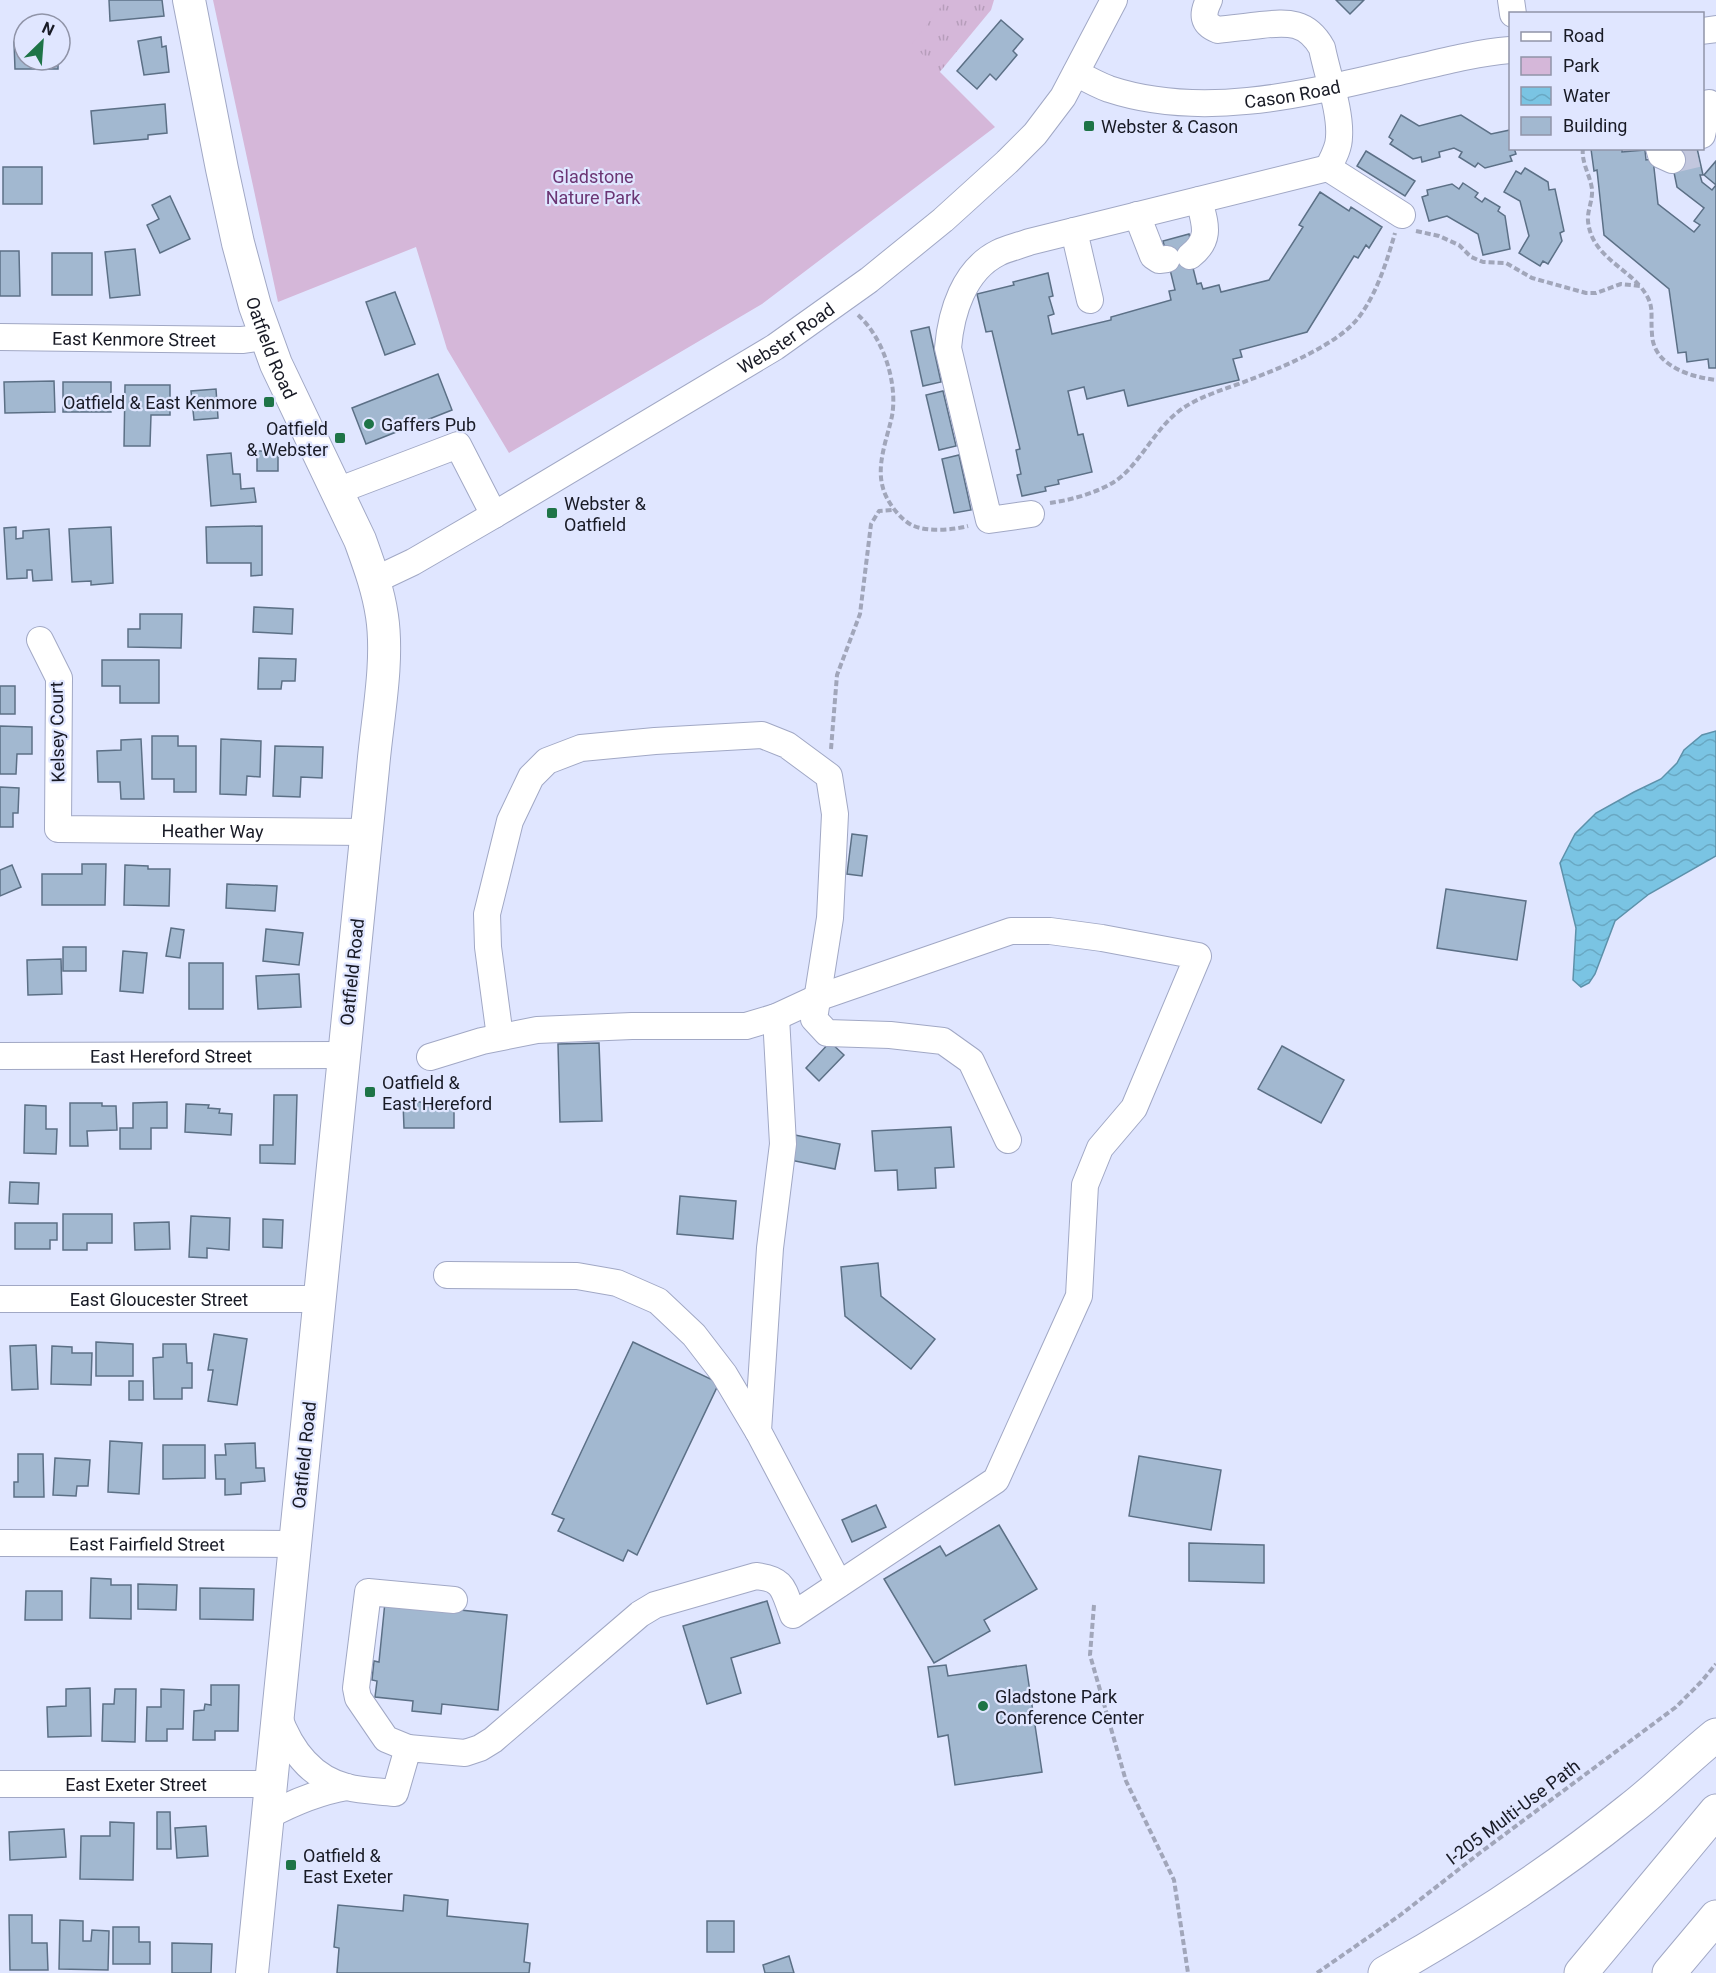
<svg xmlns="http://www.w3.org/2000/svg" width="1716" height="1973" viewBox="0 0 1716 1973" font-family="Roboto,sans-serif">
	<defs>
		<pattern id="grass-tufts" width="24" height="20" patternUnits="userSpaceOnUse" patternTransform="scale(1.5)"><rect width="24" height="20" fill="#d5b7d9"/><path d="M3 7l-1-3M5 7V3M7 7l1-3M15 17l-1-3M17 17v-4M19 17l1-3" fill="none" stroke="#b69dba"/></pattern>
		<pattern id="water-waves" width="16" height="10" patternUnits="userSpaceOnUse" patternTransform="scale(1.5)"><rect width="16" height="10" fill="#7ac4e3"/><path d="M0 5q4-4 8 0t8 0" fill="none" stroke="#69a8c3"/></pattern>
	</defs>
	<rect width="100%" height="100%" fill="#e0e6ff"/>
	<polygon fill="url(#grass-tufts)" points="857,0 994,0 991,10 934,79"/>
	<polygon fill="#d5b7d9" points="213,0 946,0 912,44 995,127 762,304 509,453 447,349 416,247 278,302"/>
	<polygon fill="url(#water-waves)" stroke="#5d91aa" stroke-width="1.5" points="1716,731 1716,856 1649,894 1615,921 1595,974 1589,983 1581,987 1573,980 1576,928 1560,863 1575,834 1596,813 1634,792 1661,779 1677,763 1684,750 1702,735"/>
	<g fill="#a2b8d0" stroke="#5c7086" stroke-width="1.5">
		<polygon points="109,0 162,0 164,16 110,21"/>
		<polygon points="1336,0 1364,0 1350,14"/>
		<polygon points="1001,20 1023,39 1013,51 1017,55 996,80 990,74 977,89 957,71"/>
		<polygon points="161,37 162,47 166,46 169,72 144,75 138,41"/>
		<polygon points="14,42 24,42 24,60 58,60 58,69 15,69"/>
		<polygon points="165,104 167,133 148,135 148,139 94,144 91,111"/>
		<polygon points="1401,115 1419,126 1461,115 1491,134 1510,130 1510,148 1514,148 1516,154 1510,156 1512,161 1485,168 1478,163 1475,167 1459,157 1462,152 1454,148 1439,152 1440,157 1422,162 1421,157 1413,159 1390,144 1393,140 1389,137"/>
		<polygon points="1622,148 1622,152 1645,150 1646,160 1653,159 1658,204 1694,232 1700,225 1694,221 1704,208 1677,187 1669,148 1697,148 1703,175 1700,175 1702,182 1712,190 1716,185 1704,175 1716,161 1716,368 1709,368 1708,359 1687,362 1686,352 1678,353 1669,289 1604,235 1597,170 1594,171 1591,149"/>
		<polygon points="1366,151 1415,181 1405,196 1357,166"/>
		<rect x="3" y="167" width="39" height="37"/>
		<polygon points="1525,168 1548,182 1549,190 1555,189 1564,231 1560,233 1562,241 1548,264 1543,261 1540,266 1519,253 1529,236 1520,201 1504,192 1516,171 1521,174"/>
		<polygon points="1463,183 1478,193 1475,197 1482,202 1485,198 1500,207 1498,211 1505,216 1510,249 1483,255 1478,234 1447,216 1429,221 1422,197 1428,195 1427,190 1452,184 1459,189"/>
		<polygon points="1320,192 1349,211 1351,207 1382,227 1369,248 1366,245 1358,258 1354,256 1307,332 1240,350 1242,357 1233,359 1239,380 1128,406 1124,390 1087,399 1084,387 1068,391 1078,435 1083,434 1092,472 1058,480 1059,484 1045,487 1046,491 1022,496 1017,475 1021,474 1016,450 1020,449 992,331 986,332 977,294 1014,285 1013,282 1048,273 1053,296 1049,297 1054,314 1048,316 1052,334 1111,320 1111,317 1171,300 1169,291 1175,290 1163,241 1189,234 1192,247 1188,248 1197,284 1201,283 1203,289 1219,285 1221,292 1269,280 1303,227 1299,225"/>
		<polygon points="170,196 190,239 160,253 147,225 159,219 152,205"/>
		<polygon points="135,249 140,295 110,298 105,252"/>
		<polygon points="0,251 19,251 20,296 0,296"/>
		<rect x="52" y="253" width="40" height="42"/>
		<polygon points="395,292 415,344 385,355 366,302"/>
		<polygon points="929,327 941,382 923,386 911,331"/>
		<polygon points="438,374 452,410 366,444 352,408"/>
		<polygon points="54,381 55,412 5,413 4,382"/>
		<rect x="63" y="382" width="48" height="30"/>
		<polygon points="125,385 170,385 170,415 151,415 150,446 124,446"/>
		<polygon points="216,389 218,418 194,420 191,391"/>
		<polygon points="943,391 956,446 939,450 926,395"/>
		<rect x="257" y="451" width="21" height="20"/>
		<polygon points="231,453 233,474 240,474 241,489 254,488 256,502 211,506 207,455"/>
		<polygon points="959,455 971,510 954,513 942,459"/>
		<polygon points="262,526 262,575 251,576 251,563 207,563 206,527"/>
		<polygon points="16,527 16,539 23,538 23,531 49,529 52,580 33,581 32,570 27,570 27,578 7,579 4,528"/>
		<polygon points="111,527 113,583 91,585 91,581 72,582 69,529"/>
		<polygon points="254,607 293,609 292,634 253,632"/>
		<polygon points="140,614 182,614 181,648 128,647 128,629 140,629"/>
		<polygon points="259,658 296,659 295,681 282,681 281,689 258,689"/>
		<polygon points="102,660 159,660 159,703 120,703 120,686 102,686"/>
		<rect x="0" y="686" width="15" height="28"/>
		<polygon points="0,726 32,727 32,754 17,754 16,774 0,774"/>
		<polygon points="152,736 178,736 178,746 196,746 196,792 174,792 174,779 152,779"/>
		<polygon points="141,739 144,799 121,799 120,782 98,782 97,751 121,750 121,740"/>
		<polygon points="221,739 261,741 260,777 247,776 246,795 220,794"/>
		<polygon points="275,746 323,747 322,778 301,777 300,797 273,796"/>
		<polygon points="0,787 19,788 18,813 13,813 13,827 0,827"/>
		<polygon points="852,834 867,836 862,876 847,874"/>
		<polygon points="82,864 106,864 105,905 42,905 42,874 82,874"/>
		<polygon points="12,865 21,887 0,896 0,870"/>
		<polygon points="125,865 148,866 148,869 170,869 169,906 124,905"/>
		<polygon points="227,884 277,886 275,911 226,908"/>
		<polygon points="1446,889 1526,901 1517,960 1437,948"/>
		<polygon points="171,928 184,930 180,958 166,956"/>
		<polygon points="266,929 303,933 299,965 263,961"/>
		<rect x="63" y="947" width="23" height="24"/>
		<polygon points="123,951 147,953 143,993 120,991"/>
		<polygon points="61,959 62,994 28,995 27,960"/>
		<rect x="189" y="963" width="34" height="46"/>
		<polygon points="299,974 301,1007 258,1009 256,976"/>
		<polygon points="830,1042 844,1055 819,1081 806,1068"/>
		<polygon points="599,1043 602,1121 560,1122 558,1044"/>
		<polygon points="1282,1046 1344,1080 1321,1123 1258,1089"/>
		<polygon points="274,1095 297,1095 295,1164 260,1163 260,1145 273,1145"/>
		<polygon points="167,1102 167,1128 151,1128 151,1149 120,1149 120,1128 133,1128 133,1103"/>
		<polygon points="403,1102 454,1102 454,1128 404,1128"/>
		<polygon points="70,1103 102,1103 102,1106 116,1106 117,1130 87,1131 88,1146 70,1146"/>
		<polygon points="186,1104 209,1105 208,1108 220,1109 219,1113 232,1114 231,1135 185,1132"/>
		<polygon points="25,1105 46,1106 46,1129 57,1129 56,1154 24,1153"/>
		<polygon points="951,1127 954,1167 935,1168 936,1188 898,1190 897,1170 875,1171 872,1131"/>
		<polygon points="790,1134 840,1144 835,1169 785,1159"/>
		<polygon points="10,1182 39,1183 38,1204 9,1203"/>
		<polygon points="680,1196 736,1201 733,1239 677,1234"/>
		<polygon points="63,1214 112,1214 112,1243 87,1243 87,1250 63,1250"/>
		<polygon points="191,1216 230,1218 229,1250 207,1248 207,1258 189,1257"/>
		<polygon points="263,1219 283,1220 282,1248 263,1247"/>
		<polygon points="169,1222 170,1249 135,1250 134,1223"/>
		<polygon points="15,1223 57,1223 57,1240 50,1240 50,1249 15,1249"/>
		<polygon points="878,1263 881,1296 935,1339 911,1369 845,1316 841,1267"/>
		<polygon points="214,1334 247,1339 237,1405 208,1401 213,1370 208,1370"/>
		<polygon points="96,1342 133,1344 133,1376 96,1376"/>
		<polygon points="633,1342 719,1383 637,1555 628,1550 623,1561 558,1531 564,1519 552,1514"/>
		<polygon points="163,1344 186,1344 187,1363 192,1363 192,1388 182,1388 182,1399 154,1399 153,1358 163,1357"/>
		<polygon points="36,1345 38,1389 12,1390 10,1346"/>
		<polygon points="52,1346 72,1347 72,1353 92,1353 91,1385 51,1384"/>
		<rect x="129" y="1381" width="14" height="19"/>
		<polygon points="110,1441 142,1443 139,1494 108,1492"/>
		<polygon points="255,1443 256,1468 264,1468 265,1481 241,1483 241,1494 225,1495 225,1479 216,1479 215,1455 226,1455 225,1444"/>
		<polygon points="163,1445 205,1445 205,1478 163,1479"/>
		<polygon points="18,1454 43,1454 44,1497 14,1497 14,1482 18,1482"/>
		<polygon points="1139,1456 1221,1470 1211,1530 1129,1516"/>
		<polygon points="55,1458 90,1460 88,1486 77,1486 76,1496 53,1495"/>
		<polygon points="876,1505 886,1527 852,1542 842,1520"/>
		<polygon points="999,1525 1037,1589 984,1620 990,1631 934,1663 884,1579 940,1546 946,1556"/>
		<polygon points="1189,1543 1264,1545 1264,1583 1189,1581"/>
		<polygon points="91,1578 111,1579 111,1585 131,1585 131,1619 90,1618"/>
		<polygon points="138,1584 177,1585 176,1610 138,1609"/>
		<polygon points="200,1588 254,1589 253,1620 200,1619"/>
		<polygon points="26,1591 62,1591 62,1620 25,1620"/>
		<polygon points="767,1601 780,1643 731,1658 741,1693 707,1704 683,1626"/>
		<polygon points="385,1602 507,1615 498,1710 442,1704 441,1714 412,1711 413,1701 375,1697 377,1681 372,1680 374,1661 379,1662"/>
		<polygon points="946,1665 948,1676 1026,1665 1042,1772 955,1785 948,1735 938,1737 928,1667"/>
		<polygon points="211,1685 239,1685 238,1731 215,1731 215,1740 193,1740 194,1711 204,1710 205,1704 211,1705"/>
		<polygon points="90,1688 91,1736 48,1737 47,1707 66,1706 66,1689"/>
		<polygon points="115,1689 136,1689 135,1742 102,1741 103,1704 114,1704"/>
		<polygon points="161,1689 184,1690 183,1729 167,1729 167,1741 146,1741 147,1707 161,1707"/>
		<polygon points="157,1812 170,1812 171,1849 157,1849"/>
		<polygon points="110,1822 134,1823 133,1880 80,1879 81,1836 110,1836"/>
		<polygon points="206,1826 208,1856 177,1858 175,1828"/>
		<polygon points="64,1829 66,1857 10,1860 9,1832"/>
		<polygon points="404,1895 448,1900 447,1916 528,1924 524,1962 530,1963 529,1973 337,1973 339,1948 334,1947 338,1905 403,1911"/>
		<polygon points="9,1915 32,1915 32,1943 47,1943 48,1970 10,1970"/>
		<polygon points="60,1920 83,1921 83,1941 91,1941 92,1930 109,1931 108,1970 59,1969"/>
		<rect x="707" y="1921" width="27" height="31"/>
		<polygon points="113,1927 139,1927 139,1942 150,1942 150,1964 113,1964"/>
		<polygon points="172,1943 212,1944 211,1973 172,1973"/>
		<polygon points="789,1956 794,1973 765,1973 763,1965"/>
	</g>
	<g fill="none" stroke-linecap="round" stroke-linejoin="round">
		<polyline stroke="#c2c7de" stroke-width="26" stroke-dasharray="26 13" stroke-linecap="butt" points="1672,160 1698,154"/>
		<defs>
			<g id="minor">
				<polyline points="1511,0 1513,14"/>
				<polyline points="1702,31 1716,29"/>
				<path id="s1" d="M1076 73C1087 79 1098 85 1109 89 1206 121 1312 92 1407 70 1441 62 1475 53 1510 50"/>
				<polyline points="1702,135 1709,103"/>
				<polyline points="1659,148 1661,155 1672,160"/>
				<polyline points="1328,168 1402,215"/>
				<polyline points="1137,215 1153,256 1159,260 1167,259"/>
				<polyline points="1074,231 1090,300"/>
				<path d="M1190 256C1212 239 1205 224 1199 200"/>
				<path id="s2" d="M0 337 242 340 266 337"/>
				<polyline points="337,491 458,445 494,515"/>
				<path d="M1031 514 989 520 948 348C951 312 964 270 998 253 1008 248 1019 246 1029 242L1328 168C1333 158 1339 148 1339 137 1341 111 1327 74 1322 48 1307 21 1288 22 1261 25 1246 27 1232 28 1218 30 1202 24 1202 14 1209 0"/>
				<path id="s3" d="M375 580 413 562 494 515 775 347 869 280 943 220 1007 162 1035 134 1063 97 1114 0"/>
				<path id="s4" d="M40 640 59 678 58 829 366 832"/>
				<polyline points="776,1017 783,1144 770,1248 758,1431 839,1584"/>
				<polyline points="500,1037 488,947 487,914 510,821 531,777 547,761 581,748 655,741 762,735 787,745 829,776 835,814 830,918 814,1019 827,1033 890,1035 943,1041 971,1061 1008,1140"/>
				<path id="s5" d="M0 1056 343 1055"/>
				<polyline points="447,1275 577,1276 617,1283 658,1301 694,1335 724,1374 758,1431"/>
				<path id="s6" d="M0 1299H319"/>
				<path id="s7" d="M0 1543 295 1544"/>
				<path d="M278 1715C290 1749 311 1778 347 1787 362 1791 379 1791 395 1793L408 1748 465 1753 480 1748 493 1740 640 1614 655 1605 756 1576C785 1579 783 1590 793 1615L996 1480 1079 1296 1085 1185 1100 1148 1134 1108 1198 956 1102 938 1050 931H1011L817 998 776 1017 746 1026H632L537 1030 482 1041 430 1057"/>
				<polyline points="408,1748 386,1739 358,1698 356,1688 368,1592 454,1600"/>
				<path id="s8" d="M0 1784H272"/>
				<path d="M268 1816C294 1802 318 1792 347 1787"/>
			</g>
			<g id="major">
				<path id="s9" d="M189 0 222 169 238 243 255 306 276 364 360 540C369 565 378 589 382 616 389 663 377 720 373 768L252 1973"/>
			</g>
			<g id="highway">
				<path d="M1385 1973C1471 1925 1552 1872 1629 1810 1659 1787 1686 1759 1716 1735"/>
				<polyline points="1581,1973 1716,1811"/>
				<polyline points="1669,1973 1716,1917"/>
			</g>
		</defs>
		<use href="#minor" stroke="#a1a8c5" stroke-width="28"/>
		<use href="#major" stroke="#a1a8c5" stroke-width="34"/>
		<use href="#highway" stroke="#a1a8c5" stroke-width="35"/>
		<g stroke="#a1a6ba" stroke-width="4" stroke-dasharray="6 3" stroke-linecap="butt">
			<path d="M1583 148C1581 162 1590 175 1592 189 1593 200 1587 211 1588 221 1591 253 1621 265 1639 285"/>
			<path d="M1416 231 1439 236 1459 245 1471 257 1483 262 1506 263 1532 278 1586 293H1596L1621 284 1640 286C1656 306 1650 311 1652 334 1653 366 1691 377 1716 380"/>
			<path d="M858 315C883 337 898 383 892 416 887 439 876 465 883 488 886 501 901 521 914 526 928 532 954 530 968 526"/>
			<path d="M1050 503C1071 500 1096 493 1114 482 1138 467 1154 430 1179 411 1199 396 1226 389 1249 380 1281 368 1339 344 1359 317 1377 293 1387 261 1395 233"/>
			<polyline points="831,749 837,675 860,614 871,524 879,511 893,510"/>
			<polyline points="1094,1605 1090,1655 1126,1781 1174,1880 1188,1973"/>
			<polyline points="1317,1973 1399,1916 1481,1852 1676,1707 1701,1682 1716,1664"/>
		</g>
		<use href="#minor" stroke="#fff" stroke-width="26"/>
		<use href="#major" stroke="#fff" stroke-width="32"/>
		<use href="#highway" stroke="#fff" stroke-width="33"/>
	</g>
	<g fill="#1e7447" stroke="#e0e6ff" stroke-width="2">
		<rect x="1083" y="120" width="12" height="12" rx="3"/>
		<rect x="263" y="396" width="12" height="12" rx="3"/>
		<circle cx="369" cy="424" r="6"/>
		<rect x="334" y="432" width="12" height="12" rx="3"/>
		<rect x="546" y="507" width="12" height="12" rx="3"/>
		<rect x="364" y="1086" width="12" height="12" rx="3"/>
		<circle cx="983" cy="1706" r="6"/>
		<rect x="285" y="1859" width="12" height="12" rx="3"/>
	</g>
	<g text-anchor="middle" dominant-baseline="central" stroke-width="4.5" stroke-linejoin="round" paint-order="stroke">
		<g font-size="18" fill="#181a25" stroke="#e0e6ff">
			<text stroke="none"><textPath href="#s1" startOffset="222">Cason Road</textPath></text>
			<text stroke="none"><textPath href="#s3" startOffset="477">Webster Road</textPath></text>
			<text stroke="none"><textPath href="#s2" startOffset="134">East Kenmore Street</textPath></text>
			<text stroke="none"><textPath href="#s9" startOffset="358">Oatfield Road</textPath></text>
			<text transform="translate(57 732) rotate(-91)">Kelsey Court</text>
			<text stroke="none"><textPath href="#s4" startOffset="348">Heather Way</textPath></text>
			<text transform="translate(352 972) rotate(-84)">Oatfield Road</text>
			<text stroke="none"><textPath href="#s5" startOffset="171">East Hereford Street</textPath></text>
			<text stroke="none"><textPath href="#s6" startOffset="159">East Gloucester Street</textPath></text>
			<text transform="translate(304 1455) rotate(-84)">Oatfield Road</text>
			<text stroke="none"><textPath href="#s7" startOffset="147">East Fairfield Street</textPath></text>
			<text stroke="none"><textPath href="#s8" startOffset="136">East Exeter Street</textPath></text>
			<text transform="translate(1513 1812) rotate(-37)">I-205 Multi-Use Path</text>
		</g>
		<g font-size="18" fill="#181a25" stroke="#e0e6ff" text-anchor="start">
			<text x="1101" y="126">Webster &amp; Cason</text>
			<text x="257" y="402" text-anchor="end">Oatfield &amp; East Kenmore</text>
			<text x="381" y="424">Gaffers Pub</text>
			<text x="328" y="428" text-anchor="end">Oatfield<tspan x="328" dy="21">&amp; Webster</tspan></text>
			<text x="564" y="503">Webster &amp;<tspan x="564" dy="21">Oatfield</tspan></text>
			<text x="382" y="1082">Oatfield &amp;<tspan x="382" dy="21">East Hereford</tspan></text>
			<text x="995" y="1696">Gladstone Park<tspan x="995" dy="21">Conference Center</tspan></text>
			<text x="303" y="1855">Oatfield &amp;<tspan x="303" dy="21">East Exeter</tspan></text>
		</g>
		<g font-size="18" fill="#6b3573" stroke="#e0e6ff">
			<text x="593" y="176">Gladstone<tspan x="593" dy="21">Nature Park</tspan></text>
		</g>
	</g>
	<rect x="1509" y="12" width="195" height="138" fill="#e0e6ff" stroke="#9094a8" stroke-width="1.5"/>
	<rect x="1521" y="32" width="30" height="9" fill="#ffffff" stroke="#9094a8" stroke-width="1.5"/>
	<text x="1563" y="42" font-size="18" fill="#181a25">Road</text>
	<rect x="1521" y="57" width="30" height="18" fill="#d5b7d9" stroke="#9094a8" stroke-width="1.5"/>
	<text x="1563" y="72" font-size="18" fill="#181a25">Park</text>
	<rect x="1521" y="87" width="30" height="18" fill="url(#water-waves)" stroke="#9094a8" stroke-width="1.5"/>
	<text x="1563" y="102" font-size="18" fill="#181a25">Water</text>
	<rect x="1521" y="117" width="30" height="18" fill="#a2b8d0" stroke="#9094a8" stroke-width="1.5"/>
	<text x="1563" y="132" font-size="18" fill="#181a25">Building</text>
	<g transform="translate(42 42) rotate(25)"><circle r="28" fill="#e0e6ff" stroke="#9094a8" stroke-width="1.5"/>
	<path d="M0-4.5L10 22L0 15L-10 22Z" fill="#1e7447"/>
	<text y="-9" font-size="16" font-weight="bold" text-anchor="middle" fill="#181a25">N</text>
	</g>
</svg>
